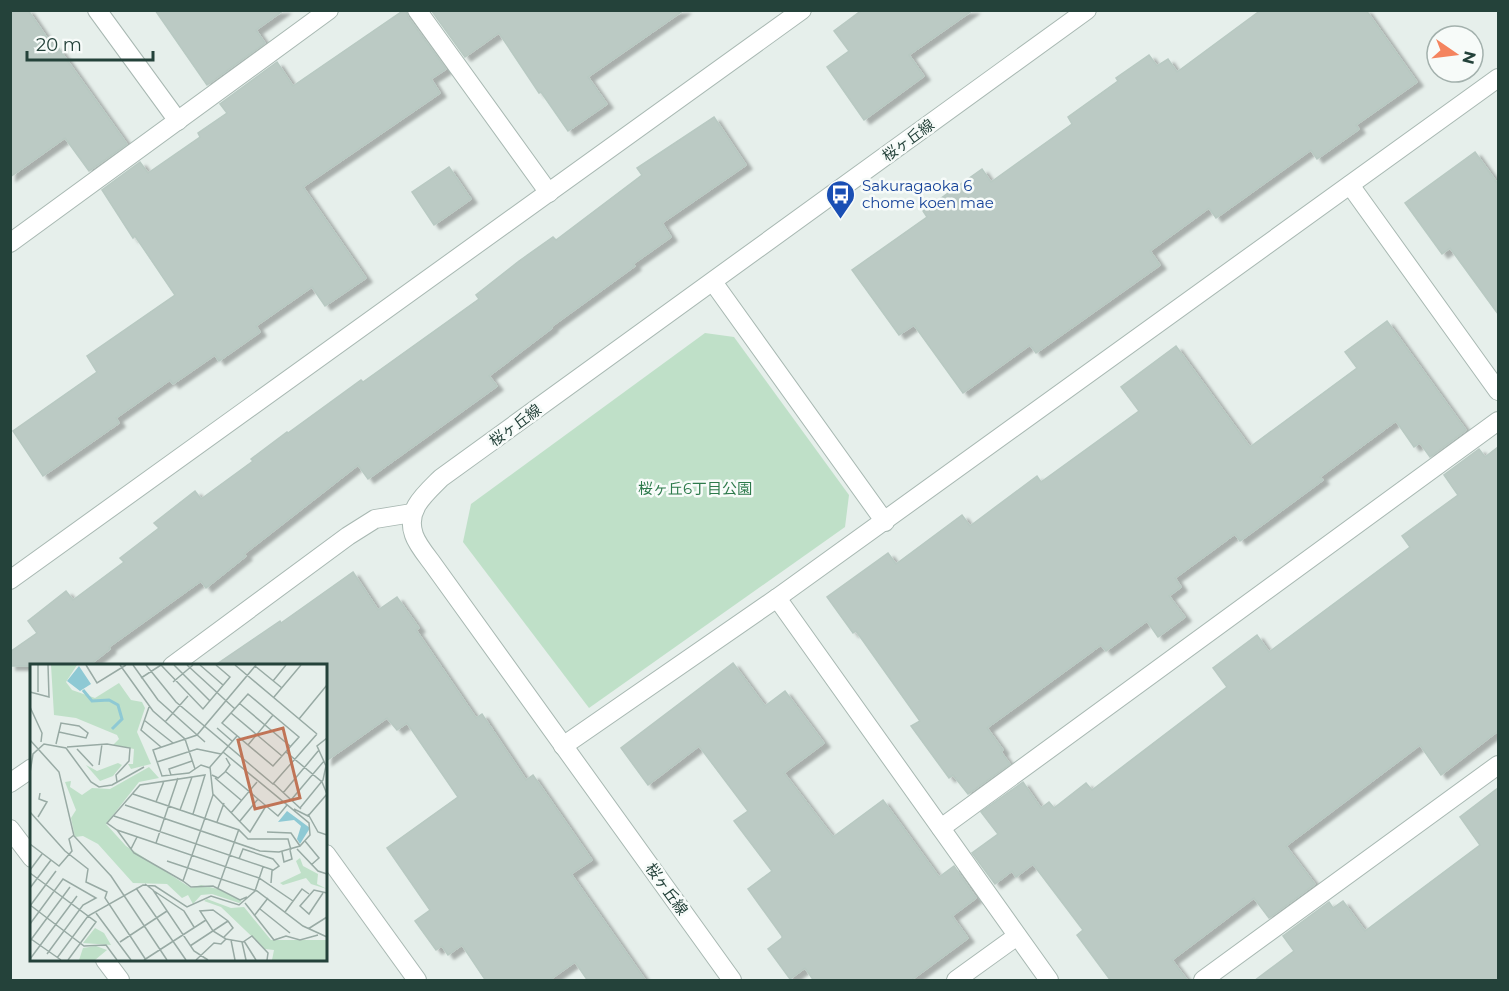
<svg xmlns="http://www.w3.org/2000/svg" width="1509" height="991" viewBox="0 0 1509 991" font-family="Montserrat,'Noto Sans JP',sans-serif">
	<defs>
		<filter id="shadow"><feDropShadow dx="6" dy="4" stdDeviation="1.5" flood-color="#0004"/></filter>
	</defs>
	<rect width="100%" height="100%" fill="#e6efeb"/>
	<polygon fill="#bfe0c8" points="705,333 734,337 849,495 845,527 589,708 463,542 471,504"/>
	<g fill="#bbcac4" stroke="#b8c9c2" stroke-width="1.5" filter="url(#shadow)">
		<polygon points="10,10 28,10 54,48 57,46 127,144 89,171 65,138 10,177"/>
		<polygon points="155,10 284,10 256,30 265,43 207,85"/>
		<polygon points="404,10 406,10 408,17 446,69 431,79 440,93 303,187 366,278 325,306 312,287 256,326 260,332 219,361 215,355 173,384 170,380 116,418 119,423 43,476 13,431 97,372 87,356 175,295 135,236 133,238 102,190 140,162 148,173 200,137 198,133 227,113 220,104 277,62 293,86"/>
		<polygon points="431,10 684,10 588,77 607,104 568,131 541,92 539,93 499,33 465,57"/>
		<polygon points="862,10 973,10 909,55 924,76 864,120 827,67 849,51 834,31"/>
		<polygon points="1261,10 1366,10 1417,82 1356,125 1359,129 1317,159 1311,150 1216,218 1209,208 1150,251 1160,265 1036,353 1030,345 963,393 914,325 899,335 852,270 927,217 923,211 982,169 991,182 1072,124 1068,117 1118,81 1116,78 1149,55 1157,66 1168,59 1177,72"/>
		<polygon points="714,117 746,165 662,223 671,237 633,264 635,266 551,327 552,328 489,376 497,386 368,479 358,465 244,554 246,556 206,588 201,581 109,647 110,649 88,666 10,666 10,652 37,633 28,621 66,591 73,600 124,562 120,558 159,528 154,523 195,491 201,499 253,461 251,459 287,432 288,433 361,380 363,382 479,299 476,295 519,261 553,237 556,240 642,175 637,168"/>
		<polygon points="1475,152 1498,184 1498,314 1450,248 1442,254 1405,203"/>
		<polygon points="449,167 471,199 434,225 412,192"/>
		<polygon points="1387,321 1466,430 1430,457 1420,443 1414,447 1396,421 1320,477 1323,480 1240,541 1235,534 1175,578 1181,587 1169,596 1185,617 1158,637 1147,621 1106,651 1101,645 987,728 1003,750 1001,752 1010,764 968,794 953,775 949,778 911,726 920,721 856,631 853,633 827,597 888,553 896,564 962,515 970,526 1037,476 1041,482 1139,411 1121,387 1176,346 1250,447 1357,368 1345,352"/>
		<polygon points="1498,447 1498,731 1441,775 1420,745 1286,846 1315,884 1269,918 1254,898 1172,960 1188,981 1111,981 1077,935 1083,930 1033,864 1016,877 1012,871 995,884 972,853 998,834 981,812 1023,782 1041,808 1049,802 1054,808 1086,783 1092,790 1227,687 1213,668 1257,635 1269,652 1410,547 1402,536 1458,495 1444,475 1479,449 1485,457"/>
		<polygon points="353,572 378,610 397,597 419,628 416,630 476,718 482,714 526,780 533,775 592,860 571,874 646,981 588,981 575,962 548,981 486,981 462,945 448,955 442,946 436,950 415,921 430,910 387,848 458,797 407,723 397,730 387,718 326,761 326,666 214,666 280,621 281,623"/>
		<polygon points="733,663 765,706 785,691 824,743 784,773 833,837 883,800 939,877 954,866 976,898 952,916 968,938 910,981 814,981 805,968 790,979 768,949 782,938 782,936 748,889 772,871 734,821 748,811 699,746 648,785 621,748"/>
		<polygon points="1498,788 1498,981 1254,981 1294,951 1283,936 1329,902 1333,908 1343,901 1365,931 1480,845 1460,817"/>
	</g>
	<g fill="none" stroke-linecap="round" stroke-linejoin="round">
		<defs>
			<g id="minor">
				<polyline points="97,10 178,121"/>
				<polyline points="417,10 549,193"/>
				<polyline points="1350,185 1498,391"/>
				<polyline points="10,243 329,10"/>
				<polyline points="713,282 885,522"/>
				<polyline points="10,580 802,10"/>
				<polyline points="172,666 348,536 375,519 412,513"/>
				<polyline points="563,746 777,598"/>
				<polyline points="10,783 32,768"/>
				<polyline points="941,828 1498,421"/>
				<polyline points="10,829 32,858"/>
				<polyline points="326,854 417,980"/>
				<polyline points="105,960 120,980"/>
				<polyline points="956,980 1017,936"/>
				<polyline points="1049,980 777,598 1498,78"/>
				<polyline points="1203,980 1498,765"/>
			</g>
			<path id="tertiary" d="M732 980 432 563C426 555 417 544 414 535 405 510 425 494 441 478L1087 10"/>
		</defs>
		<use href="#minor" stroke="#a8b8b2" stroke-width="20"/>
		<use href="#tertiary" stroke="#a8b8b2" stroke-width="20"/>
		<use href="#minor" stroke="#fff" stroke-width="18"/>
		<use href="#tertiary" stroke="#fff" stroke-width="18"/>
	</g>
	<defs>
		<symbol id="bus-pin" viewBox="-11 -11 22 30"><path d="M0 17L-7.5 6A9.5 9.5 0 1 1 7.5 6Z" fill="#1a4fb4" stroke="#f7fbf9"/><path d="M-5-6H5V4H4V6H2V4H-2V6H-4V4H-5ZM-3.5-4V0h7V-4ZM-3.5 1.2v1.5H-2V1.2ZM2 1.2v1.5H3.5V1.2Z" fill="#fff"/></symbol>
	</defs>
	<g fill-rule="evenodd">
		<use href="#bus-pin" x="824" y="178" width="33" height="45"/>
	</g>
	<g text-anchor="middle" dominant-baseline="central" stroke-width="5" stroke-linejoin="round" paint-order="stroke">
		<g font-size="15" fill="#24423a" stroke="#f7fbf9">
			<text transform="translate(908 140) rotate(-36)">桜ヶ丘線</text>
			<text transform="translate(515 425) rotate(-36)">桜ヶ丘線</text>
			<text transform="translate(667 889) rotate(54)">桜ヶ丘線</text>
		</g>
		<g font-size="15" fill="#164399" stroke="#f7fbf9" text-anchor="start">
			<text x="862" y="185">Sakuragaoka 6<tspan x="862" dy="17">chome koen mae</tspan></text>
		</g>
		<g font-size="15" fill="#2d7a4b" stroke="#f7fbf9">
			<text x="695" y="488">桜ヶ丘6丁目公園</text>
		</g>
	</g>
	<g transform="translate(30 664)">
		<rect width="297" height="297" fill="#e6efeb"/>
		<path d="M21 1H47L36 18 42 26 65 34 89 19 101 36 112 38 115 44 107 68 121 100 101 105 98 100H103L104 85 83 81 89 75 87 71 46 54 24 51ZM88 99 92 101 83 112 70 117 56 101 67 107ZM119 103 129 114 109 118 76 160 96 182 161 224 171 221 188 225 212 237 209 239 182 230 171 231 163 240 158 231 152 234 137 220 103 219 68 180 53 172 45 173 41 154 46 146 35 118 41 117 40 123 52 131 62 124 80 125ZM270 194 273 202 288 210 287 220 297 225 281 220 276 214 253 221 250 219 271 209 266 197ZM177 235 201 244 214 243 241 276H297V296H242L244 286 235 285 191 243 174 237ZM65 264 74 269 81 281 53 279ZM66 282 77 286 65 296H49L53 284Z" fill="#bfe0c8"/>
		<path d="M49 2 61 20 50 27 37 17ZM257 147 280 164 270 180 267 175 271 162 264 156 248 158Z" fill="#8ec9d4"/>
		<path fill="none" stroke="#8ec9d4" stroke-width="3" d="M53 26 62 37 79 36 88 41 92 55 82 65"/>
		<path fill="none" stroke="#98aaa4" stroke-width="1.5" d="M8 1V28M56 1 67 19 96 1M90 1 123 47 155 75 165 105M103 1 128 36 175 78M116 1 146 38 243 120 287 70M131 1 173 45 200 13 186 1M144 1 180 37M157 1 205 45M170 1 193 21M205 1 287 70M225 2 252 24M111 14 131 1M243 17 256 1M143 18 163 1M0 28 19 33 18 1M218 30 269 73 243 102 192 59ZM244 33 271 1M209 39 260 82M0 43 12 69 11 78M119 43 111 66 131 83M201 49 252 92M269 55 297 21M114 56 143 79M135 58 158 32M187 64 202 77M207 72 180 103 183 131 153 217 161 223 183 222 210 236 217 233M0 76 29 108 44 172 81 212 137 296M26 80 31 59 49 62 58 69 56 74 29 68M218 81 243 51M37 83 77 80 100 84 99 97 86 111 87 118M47 85 63 102M256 88 292 118 297 130 278 152 264 145M127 98 167 85 191 90M69 101 72 80M180 104 171 101 159 109 132 112 123 86 167 71 226 1M195 107 248 152 257 141M0 109 3 90 14 80 36 84 61 118 69 123 82 121 114 103M141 111 139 105 162 97M182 111 188 114 195 108 200 101 196 94M185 114 211 136M244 120 271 145M253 129 289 86M103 130 209 166 218 175H258L261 186M183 130 220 168 236 142M261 136 294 97M126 138 134 117M95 141 230 187 249 188 270 182 280 171 279 159 193 88M270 144 293 116 296 102 287 82 297 74M150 146 162 113M0 148 35 187 58 205 56 218 77 228 75 234 116 296M201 149 227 118M163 150 175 111 110 121 77 159 87 166 229 214 263 237M278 150 288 168 297 171M84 152 243 206M8 153 17 138 9 135 10 129M210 157 228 135M187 158 194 139M87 166 101 185M237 168 261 169 270 182M107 173 101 185 104 189 153 217M275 177 289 194 281 201M126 179 148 114M0 180 29 202 42 187 39 175 44 171M267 185 288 207 297 210M252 188 254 198 262 195 260 186M209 195 213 185 243 195 249 202 242 207 241 219M137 197 227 227 273 262 297 273M0 206 12 190M0 209 66 258 38 296M115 220 123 226 164 287 178 296M0 224 21 196M106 224 156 296M188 224 209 165M124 227 154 247 164 263M293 229 279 250 270 242 284 226 297 229M215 239 244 276 256 272 270 276 288 271M0 241 54 282 76 281 87 296M0 242 26 207M230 245 260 269M255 248 272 225 279 230M66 249 101 296M224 252 238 234M0 260 33 215 66 234 53 241 17 290M278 265 297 253M194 273 203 264 198 257 183 246 170 247 183 267 196 275M1 275 31 296M201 276 205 296M0 277 40 223M214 277 226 296M90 278 137 247M212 278 216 296M160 282 198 257M27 294 58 252 113 221 125 222 157 243 181 232 209 241 225 227 233 203M0 295 47 232M114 296 176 256M166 296 184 279 191 280 196 275 213 278 222 272 238 289 237 296"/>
		<path fill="#c07456" fill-opacity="0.15" stroke="#c07456" stroke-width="3" d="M253 64 270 134 225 145 208 76Z"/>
		<rect width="297" height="297" fill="none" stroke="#24423a" stroke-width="3"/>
	</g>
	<rect width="1509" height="991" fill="none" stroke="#24423a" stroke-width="24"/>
	<g transform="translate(1455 54) rotate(104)"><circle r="28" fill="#f7fbf9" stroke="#a3b1ad" stroke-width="1.5"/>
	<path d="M0-4.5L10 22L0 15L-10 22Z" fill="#f4845f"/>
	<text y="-9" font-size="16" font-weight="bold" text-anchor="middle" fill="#24423a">N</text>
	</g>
	<path d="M27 51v9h126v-9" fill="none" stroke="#24423a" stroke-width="3"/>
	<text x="36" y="51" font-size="18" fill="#24423a" stroke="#f7fbf9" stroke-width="4.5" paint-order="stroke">20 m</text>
</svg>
